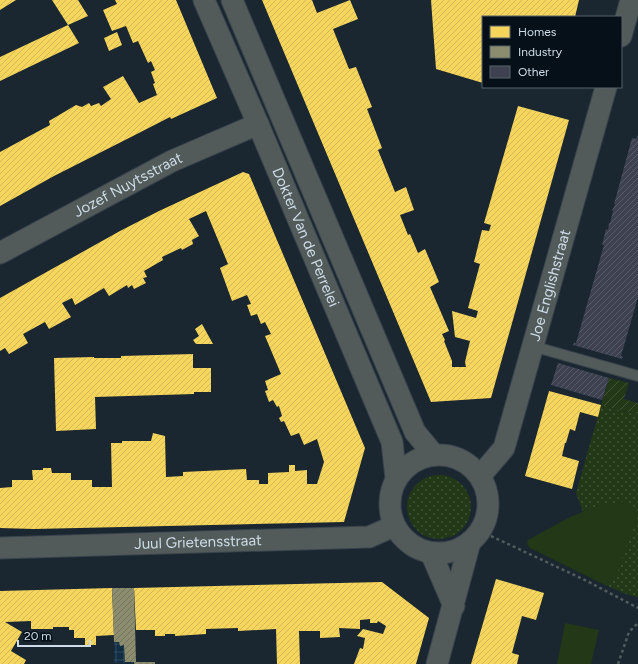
<svg xmlns="http://www.w3.org/2000/svg" width="638" height="664" viewBox="0 0 638 664" font-family="Figtree,sans-serif">
	<defs>
		<pattern id="industrial-grid" width="8" height="8" patternUnits="userSpaceOnUse"><rect width="8" height="8" fill="#102d43"/><path d="M0 4h8M4 0v8" fill="none" stroke="#324b5e"/></pattern>
		<pattern id="grass-dots" width="8" height="8" patternUnits="userSpaceOnUse"><rect width="8" height="8" fill="#223816"/><path d="M2 2h.1M6 6h.1" fill="none" stroke="#415438" stroke-width="1.8" stroke-linecap="round"/></pattern>
		<pattern id="garden-furrows" width="10" height="10" patternUnits="userSpaceOnUse"><rect width="10" height="10" fill="#223816"/><path d="M-1 1l2-2M0 10L10 0M9 11l2-2" fill="none" stroke="#415438"/></pattern>
		<pattern id="homes-hatch" width="6" height="6" patternUnits="userSpaceOnUse"><rect width="6" height="6" fill="#f6d55c"/><path d="M-1 1l2-2M0 6l6-6M5 7l2-2" fill="none" stroke="#d1b858"/></pattern>
		<pattern id="industry-hatch" width="6" height="6" patternUnits="userSpaceOnUse"><rect width="6" height="6" fill="#8c8c6e"/><path d="M-1 1l2-2M0 6l6-6M5 7l2-2" fill="none" stroke="#717260"/></pattern>
		<pattern id="building-hatch" width="6" height="6" patternUnits="userSpaceOnUse"><rect width="6" height="6" fill="#3d4150"/><path d="M-1 1l2-2M0 6l6-6M5 7l2-2" fill="none" stroke="#585c69"/></pattern>
	</defs>
	<rect width="100%" height="100%" fill="#1a2731"/>
	<polygon fill="url(#industrial-grid)" points="114,642 119,642 120,646 124,645 125,662 155,662 155,664 114,663"/>
	<g fill="url(#grass-dots)">
		<polygon points="601,405 638,415 638,597 626,594 603,584 610,581 598,506 583,512 576,493"/>
		<circle cx="439" cy="507" r="32"/>
	</g>
	<g fill="#223816">
		<path d="M626 501C635 505 635 511 636 520L616 576 610 581 603 584 530 548 527 544 528 540 568 518 597 506Z"/>
		<polygon points="565,623 599,630 591,664 557,664"/>
	</g>
	<polygon fill="url(#garden-furrows)" points="609,378 629,383 624,399 638,403 638,415 601,405"/>
	<g fill="url(#homes-hatch)">
		<polygon points="0,0 16,0 0,10"/>
		<polygon points="52,0 78,0 88,16 68,25"/>
		<polygon points="115,0 176,0 217,98 171,119 170,117 133,136 54,176 0,206 0,152 50,125 49,121 76,105 82,107 89,103 91,106 99,103 101,106 111,99 103,87 123,76 139,103 157,95 153,84 155,83 151,72 155,70 151,61 148,63 138,41 133,43 126,26 112,31 103,10 117,4"/>
		<polygon points="262,0 312,0 317,13 350,0 358,19 333,29 349,69 356,67 372,107 367,109 382,148 378,150 395,192 406,187 414,210 400,215 408,235 410,234 418,253 425,249 439,282 430,287 449,331 442,334 445,340 444,341 452,361 452,367 466,367 465,362 470,341 455,337 452,311 476,318 478,311 468,308 480,264 474,262 482,230 489,231 491,225 484,223 518,106 569,120 491,398 431,402"/>
		<polygon points="431,0 579,0 575,17 483,17 483,83 436,69"/>
		<polygon points="68,25 79,43 0,81 0,57"/>
		<polygon points="117,32 122,45 109,51 104,38"/>
		<polygon points="243,172 249,174 365,448 344,522 34,529 0,528 0,488 12,487 12,480 33,480 32,470 43,470 43,468 51,468 52,473 71,473 71,480 92,480 92,487 112,487 111,443 122,443 122,441 151,441 153,433 165,436 166,477 183,476 183,472 246,469 247,480 259,480 259,484 268,484 268,473 289,472 289,465 295,465 295,471 307,470 307,484 317,484 324,462 317,439 304,445 299,433 291,436 284,421 281,422 279,418 282,416 279,406 277,407 273,400 269,402 265,391 268,390 265,381 281,374 265,336 271,334 265,322 261,324 257,314 251,316 247,305 251,304 247,295 232,301 220,268 228,264 206,211 189,219 199,236 192,240 193,244 182,250 181,248 162,257 163,260 144,271 147,277 143,278 146,283 134,289 132,285 128,288 127,285 109,296 104,288 75,305 72,298 62,303 71,317 49,329 45,322 23,334 28,343 9,354 5,348 0,351 0,298 120,231 159,211"/>
		<polygon points="202,324 213,344 196,344 193,340 199,336 195,329"/>
		<polygon points="193,354 193,368 211,368 211,392 194,392 194,394 95,397 96,429 56,431 54,358 94,357 94,358 121,358 121,356"/>
		<polygon points="549,391 601,405 598,417 580,412 575,431 570,429 566,443 565,443 562,456 579,461 572,489 525,476"/>
		<polygon points="496,579 544,593 536,620 522,616 512,653 519,655 517,664 471,664"/>
		<polygon points="382,582 429,618 416,664 354,664 360,648 363,649 365,638 357,636 363,629 383,634 386,626 378,621 377,623 370,623 370,619 360,620 360,629 339,628 340,637 320,638 320,631 299,631 300,664 277,664 276,629 238,631 238,628 206,629 206,634 175,636 175,634 165,634 165,636 155,636 155,630 136,630 134,588"/>
		<polygon points="112,588 114,635 96,636 96,645 85,645 85,638 74,638 74,630 69,630 69,627 53,627 53,629 31,629 31,621 5,622 22,632 11,651 26,660 24,664 0,664 0,591"/>
	</g>
	<polygon fill="url(#industry-hatch)" points="112,588 134,588 136,662 155,662 155,664 134,664 134,662 125,662 124,645 120,646 119,642 114,642"/>
	<g fill="url(#building-hatch)">
		<polygon points="638,135 638,297 621,356 623,357 622,359 573,345 574,343 576,343 604,245 602,245 606,229 608,230 609,223 610,223 613,211 612,210 614,207 615,204 614,204 632,138 636,139"/>
		<polygon points="558,363 609,378 602,400 551,385"/>
	</g>
	<g fill="none" stroke-linecap="round" stroke-linejoin="round">
		<defs>
			<polyline id="service" points="532,346 638,376"/>
			<g id="minor">
				<path id="s1" d="M204 0 258 124 392 442 396 478"/>
				<polyline points="232,0 415,432 434,455"/>
				<polyline points="621,36 631,0"/>
				<path id="s2" d="M0 253 172 161 258 124"/>
				<circle cx="439" cy="504" r="49"/>
				<path id="s3" d="M480 476 504 448 606 87"/>
				<path id="s4" d="M0 548 369 537 394 526"/>
				<polyline points="431,553 454,606"/>
				<polyline points="437,664 470,542"/>
			</g>
		</defs>
		<use href="#service" stroke="#38434d" stroke-width="12"/>
		<use href="#minor" stroke="#38434d" stroke-width="23"/>
		<g stroke="#525c5c" stroke-width="2.5" stroke-dasharray="3 3" stroke-linecap="butt">
			<polyline points="491,536 587,581 638,608"/>
			<polyline points="618,664 629,632 638,623"/>
		</g>
		<use href="#service" stroke="#525b5a" stroke-width="10"/>
		<use href="#minor" stroke="#525b5a" stroke-width="21"/>
	</g>
	<g text-anchor="middle" dominant-baseline="central" stroke-width="4" stroke-linejoin="round" paint-order="stroke">
		<g font-size="15" fill="#cddce8" stroke="#061018">
			<text stroke="none"><textPath href="#s2" startOffset="145">Jozef Nuytsstraat</textPath></text>
			<text stroke="none"><textPath href="#s1" startOffset="258">Dokter Van de Perrelei</textPath></text>
			<text stroke="none"><textPath href="#s3" startOffset="206">Joe Englishstraat</textPath></text>
			<text stroke="none"><textPath href="#s4" startOffset="198">Juul Grietensstraat</textPath></text>
		</g>
	</g>
	<rect x="482" y="16" width="140" height="72" fill="#061018" stroke="#56626b"/>
	<rect x="490" y="26" width="20" height="12" fill="#f6d55c" stroke="#56626b"/>
	<text x="518" y="36" font-size="12" fill="#cddce8">Homes</text>
	<rect x="490" y="46" width="20" height="12" fill="#8c8c6e" stroke="#56626b"/>
	<text x="518" y="56" font-size="12" fill="#cddce8">Industry</text>
	<rect x="490" y="66" width="20" height="12" fill="#3d4150" stroke="#56626b"/>
	<text x="518" y="76" font-size="12" fill="#cddce8">Other</text>
	<path d="M18 640v6h72v-6" fill="none" stroke="#cddce8" stroke-width="2"/>
	<text x="24" y="640" font-size="12" fill="#cddce8" stroke="#061018" stroke-width="3" paint-order="stroke">20 m</text>
</svg>
